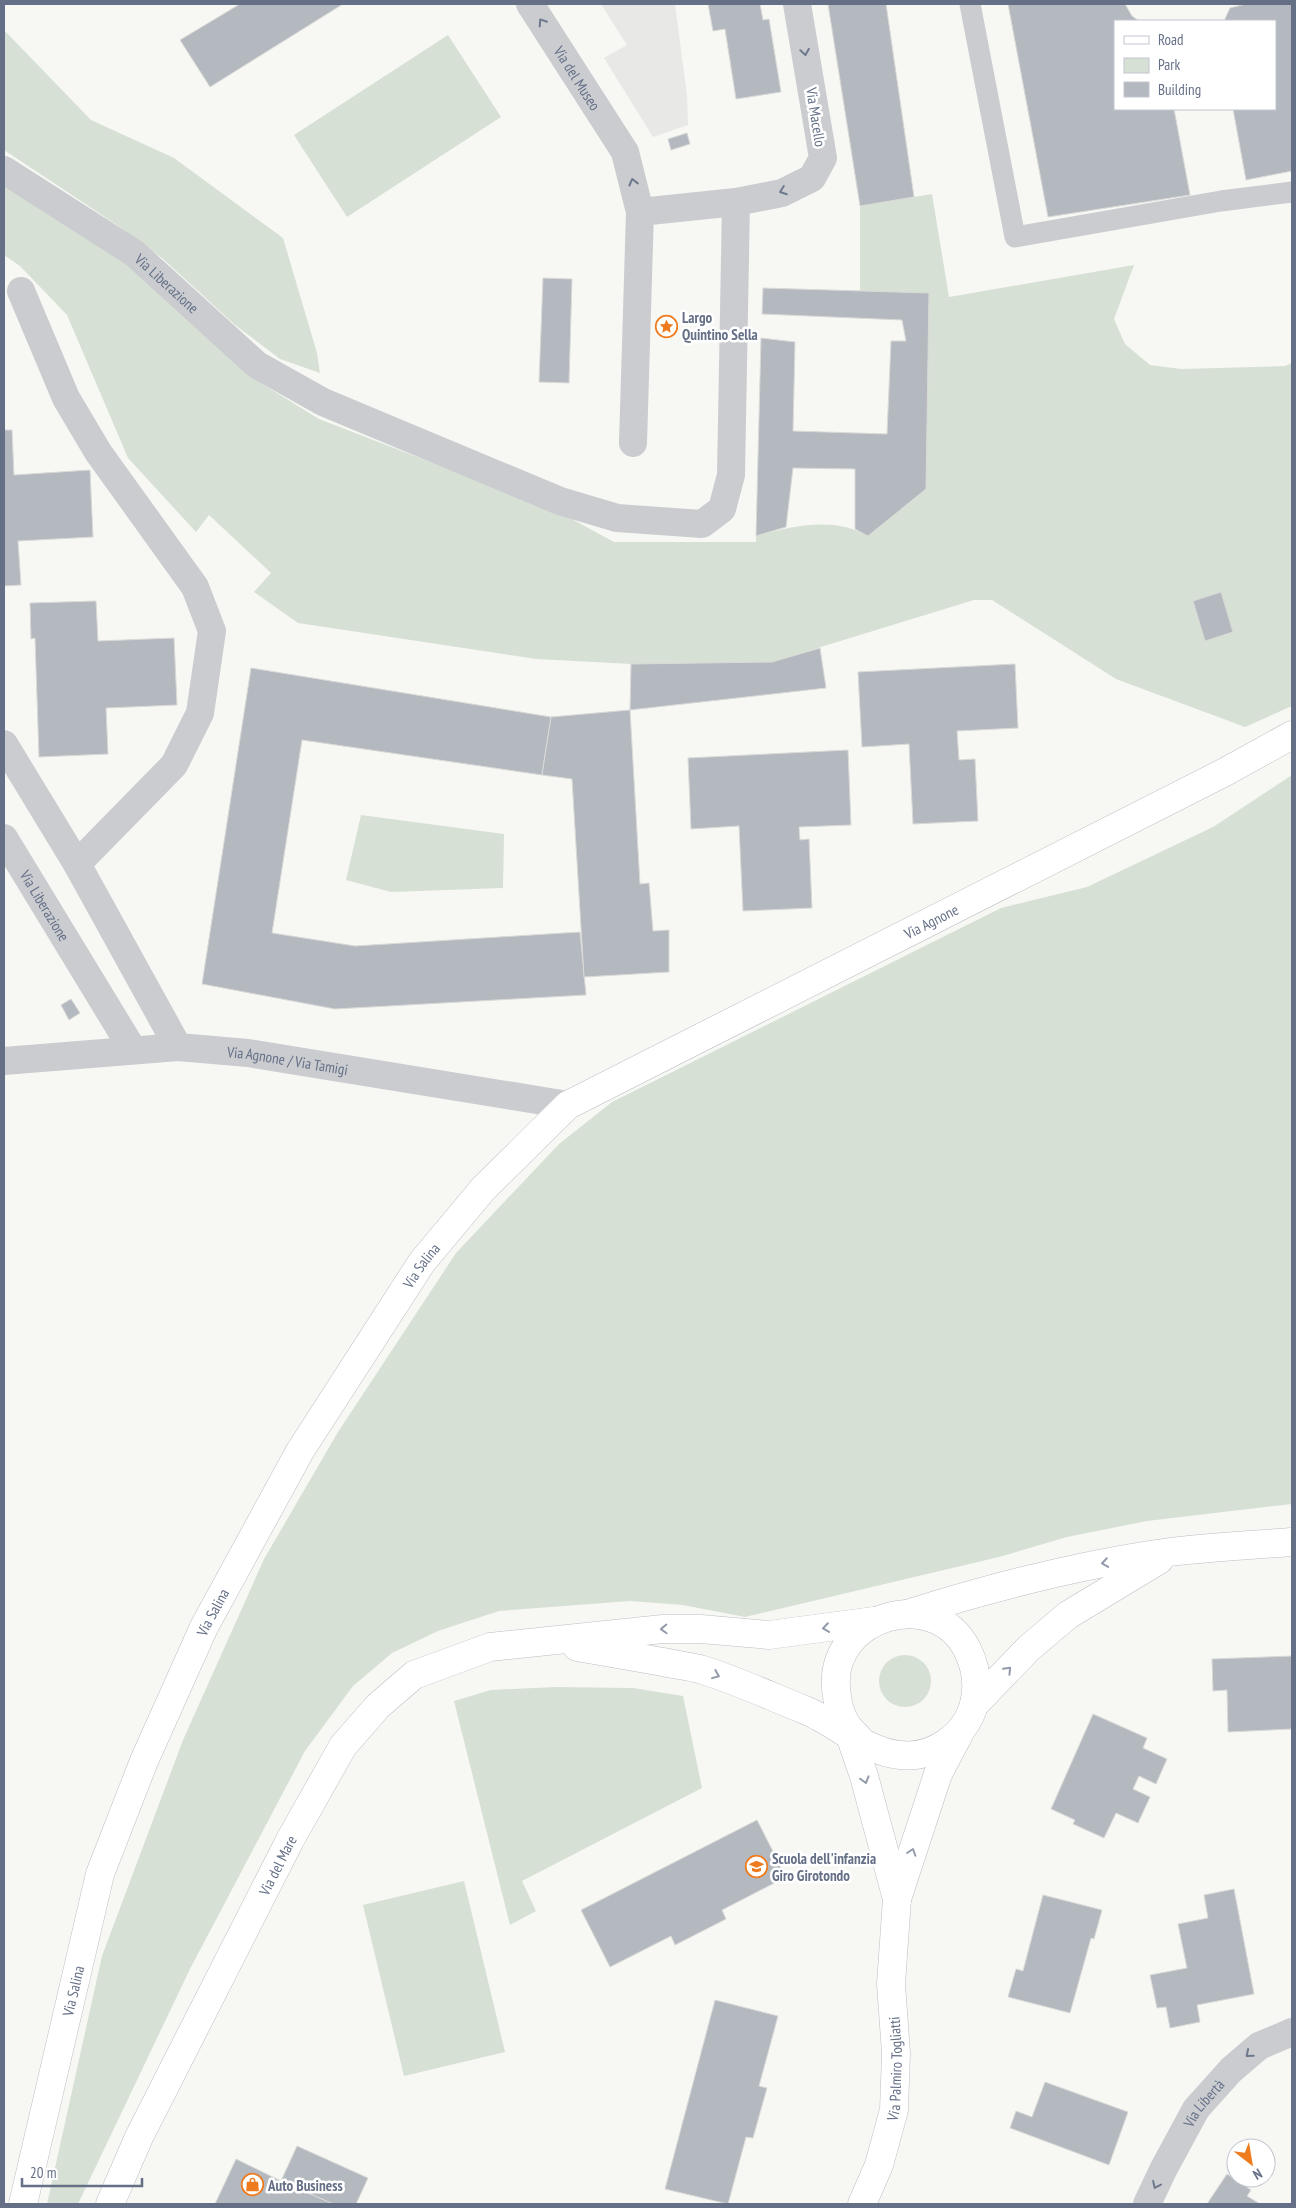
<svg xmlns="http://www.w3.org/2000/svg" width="1296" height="2208" viewBox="0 0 1296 2208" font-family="'PT Sans Narrow',sans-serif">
	<rect width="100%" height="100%" fill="#f7f8f4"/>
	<polygon fill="#e8e8e7" points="601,4 675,4 687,95 688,125 653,137 604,58 627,45"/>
	<g fill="#d7e0d5">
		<polygon points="4,30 91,120 174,158 283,238 317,353 320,373 280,359 235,325 162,258 117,225 4,150"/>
		<polygon points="448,35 501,117 347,217 294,135"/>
		<path d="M4 182 112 250 256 380 319 419 557 511 614 542H756V536C792 526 834 516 868 536L926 489 929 293 860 291V206L932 194 949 297 1134 265 1114 319 1125 344 1150 365 1181 369 1285 366 1292 363V706L1245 727 1116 679 992 600H974L772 662 631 664 536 659 298 623 254 592 271 573 209 515 196 532 128 458 67 315 20 266 4 255Z"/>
		<polygon points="1292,775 1292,1504 1147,1521 1067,1537 999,1557 745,1617 683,1605 630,1601 499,1611 438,1631 392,1653 353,1686 305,1751 190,1969 78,2204 47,2204 102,1956 183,1740 264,1559 338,1432 456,1253 559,1144 612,1102 1001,908 1087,887 1213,827"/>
		<polygon points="361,815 504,834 503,888 391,892 346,880"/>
		<circle cx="905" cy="1681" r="26"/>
		<polygon points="555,1687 633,1688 683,1696 702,1788 522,1881 536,1911 510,1925 454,1701 491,1690"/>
		<polygon points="464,1881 505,2052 404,2076 363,1905"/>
	</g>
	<g fill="#b4b9c0" stroke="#d9d9d7">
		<polygon points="240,4 343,4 210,87 180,40"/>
		<polygon points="708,4 760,4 763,20 769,19 781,92 736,99 725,29 713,31"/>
		<polygon points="828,4 886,4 914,197 860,206"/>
		<polygon points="1008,4 1125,4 1132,16 1139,21 1115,21 1115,109 1174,109 1190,195 1048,217"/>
		<polygon points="1246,4 1292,4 1292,171 1246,180 1233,109 1275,109 1275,21 1224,21 1230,8"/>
		<polygon points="687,133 690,144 671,150 668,139"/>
		<polygon points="543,278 572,279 569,383 539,382"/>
		<polygon points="763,288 929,293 926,489 868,536 855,529 855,469 793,468 786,527 756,536 761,338 795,342 793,431 887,434 891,341 906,341 902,320 762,314"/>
		<polygon points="4,430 12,430 14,475 90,470 93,537 18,541 21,585 4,586"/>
		<polygon points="1221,592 1233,632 1205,641 1193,601"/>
		<polygon points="96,601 98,641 174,638 177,705 106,708 108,754 39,757 35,638 31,639 30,603"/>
		<polygon points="820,648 826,688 630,710 631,664 772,662"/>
		<polygon points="1015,664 1018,728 957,731 959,760 975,759 978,821 913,824 909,744 862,747 858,672"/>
		<polygon points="251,668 551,717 542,775 302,740 272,933 355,946 580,932 586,995 335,1009 202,984"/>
		<polygon points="630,710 640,884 649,883 653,931 669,930 669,972 584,977 572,779 542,775 551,717"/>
		<polygon points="848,750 851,825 799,827 800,840 809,839 812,908 743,911 739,826 691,829 688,758"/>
		<polygon points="71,999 80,1013 69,1020 61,1005"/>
		<polygon points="1292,1656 1292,1729 1228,1732 1227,1690 1213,1691 1212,1659"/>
		<polygon points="1093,1714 1147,1738 1143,1748 1167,1759 1156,1784 1139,1776 1133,1789 1150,1797 1138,1823 1116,1813 1104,1838 1073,1824 1075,1820 1051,1809"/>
		<polygon points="757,1820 786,1877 722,1910 726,1919 675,1945 671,1936 610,1967 581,1910"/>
		<polygon points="1234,1889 1254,1994 1197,2005 1200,2022 1170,2028 1166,2007 1157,2008 1150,1975 1187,1968 1178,1924 1208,1918 1204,1895"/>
		<polygon points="1043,1895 1102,1910 1094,1939 1091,1938 1070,2013 1008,1997 1016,1969 1023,1971"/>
		<polygon points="715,2000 778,2016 759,2086 767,2088 753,2138 746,2137 728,2204 665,2189"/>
		<polygon points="1045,2082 1128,2112 1109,2165 1010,2128 1016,2111 1032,2117"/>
		<polygon points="297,2146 368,2178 356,2204 333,2204 281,2181"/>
		<polygon points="236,2159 281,2181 333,2204 215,2204"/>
		<polygon points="1227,2174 1251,2190 1247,2196 1260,2204 1207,2204"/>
	</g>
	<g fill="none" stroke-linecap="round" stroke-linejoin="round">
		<defs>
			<g id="secondary">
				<path d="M907 1614C993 1587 1081 1564 1170 1552 1211 1547 1252 1545 1292 1542"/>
				<path d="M577 1647C606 1652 634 1657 663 1662 676 1665 690 1666 703 1670 738 1681 772 1697 805 1710 837 1723 865 1752 900 1755 932 1759 966 1736 974 1704 979 1685 976 1667 967 1649 934 1585 830 1616 836 1688 837 1700 839 1713 846 1724 850 1730 856 1735 861 1741"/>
				<polyline points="974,1705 1029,1648 1068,1615 1159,1560"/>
				<polyline points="847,1727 864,1776 897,1899"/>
				<path id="s6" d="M23 2204 100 1874 144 1761 204 1627 300 1451 422 1262 483 1189 568 1105 1225 772 1292 735"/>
				<path id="s7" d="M110 2204 139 2137 290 1840 343 1746 378 1706 414 1675 490 1647 663 1629H701L769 1635 874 1621"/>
				<path id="s8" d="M862 2204 879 2165 894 2110 896 2053 891 1984 897 1899 938 1774 959 1734"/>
			</g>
		</defs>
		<use href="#secondary" stroke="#bcbec4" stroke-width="29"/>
		<polyline stroke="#caccd0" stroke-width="21" points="970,4 1015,237 1221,201 1292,192"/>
		<g stroke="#caccd0" stroke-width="28">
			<path id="s1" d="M530 4 625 152 640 212"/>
			<path id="s2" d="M4 170 134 253 257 365 323 402 560 501 617 518 702 524 722 509 731 475 736 202 640 212 633 443"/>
			<polyline points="736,202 782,193 812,178 823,158 797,4"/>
			<polyline points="21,291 66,398 98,452 195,587 212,631 200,713 174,765 77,864 178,1047"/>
			<polyline points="4,744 77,864"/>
			<path id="s3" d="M4 838 133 1050"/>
			<path id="s4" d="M4 1061 178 1047 248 1053 568 1105"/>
			<path id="s5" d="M1147 2204 1163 2170 1196 2109 1231 2070 1259 2046 1292 2032"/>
		</g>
		<use href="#secondary" stroke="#fff" stroke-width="28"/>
	</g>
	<defs><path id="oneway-chevron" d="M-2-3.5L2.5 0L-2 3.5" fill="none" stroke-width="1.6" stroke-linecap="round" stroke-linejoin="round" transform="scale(1.25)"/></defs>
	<g stroke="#6f798e">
		<use href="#oneway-chevron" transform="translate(542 22) rotate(-123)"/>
		<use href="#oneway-chevron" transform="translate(805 52) rotate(81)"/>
		<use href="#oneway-chevron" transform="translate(633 182) rotate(-104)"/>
		<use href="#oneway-chevron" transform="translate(783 191) rotate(160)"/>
		<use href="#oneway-chevron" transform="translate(1249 2054) rotate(140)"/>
		<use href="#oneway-chevron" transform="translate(1156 2185) rotate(115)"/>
	</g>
	<g stroke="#939bab">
		<use href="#oneway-chevron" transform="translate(1105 1563) rotate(171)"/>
		<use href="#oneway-chevron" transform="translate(826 1628) rotate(172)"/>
		<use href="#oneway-chevron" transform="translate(664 1629) rotate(178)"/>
		<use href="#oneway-chevron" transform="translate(1008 1670) rotate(-46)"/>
		<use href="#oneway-chevron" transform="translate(716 1675) rotate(22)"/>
		<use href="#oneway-chevron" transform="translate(865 1780) rotate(74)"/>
		<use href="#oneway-chevron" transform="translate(912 1852) rotate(-72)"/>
	</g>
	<defs>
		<symbol id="sight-ring" viewBox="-11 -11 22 22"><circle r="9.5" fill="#fff" stroke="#ee7b1e" stroke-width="1.5"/><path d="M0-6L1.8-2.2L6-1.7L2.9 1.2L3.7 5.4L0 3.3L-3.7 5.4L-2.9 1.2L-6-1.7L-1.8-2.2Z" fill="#ee7b1e"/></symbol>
		<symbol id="school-ring" viewBox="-11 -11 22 22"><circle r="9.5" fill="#fff" stroke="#ee7b1e" stroke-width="1.5"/><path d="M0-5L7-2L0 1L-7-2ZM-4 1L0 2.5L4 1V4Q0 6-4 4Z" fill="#ee7b1e"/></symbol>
		<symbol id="shop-ring" viewBox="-11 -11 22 22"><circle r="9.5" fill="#fff" stroke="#ee7b1e" stroke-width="1.5"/><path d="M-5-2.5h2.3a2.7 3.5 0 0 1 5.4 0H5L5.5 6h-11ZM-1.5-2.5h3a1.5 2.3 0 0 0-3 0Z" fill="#ee7b1e"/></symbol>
	</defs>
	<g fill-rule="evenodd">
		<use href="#sight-ring" x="654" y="314" width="25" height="25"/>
		<use href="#school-ring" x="744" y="1854" width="25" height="25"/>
		<use href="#shop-ring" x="240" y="2172" width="25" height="25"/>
	</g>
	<g text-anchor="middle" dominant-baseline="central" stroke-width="5" stroke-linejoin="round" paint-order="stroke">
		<g font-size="15" fill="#657087" stroke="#fff">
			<text stroke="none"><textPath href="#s1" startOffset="88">Via del Museo</textPath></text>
			<text transform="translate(816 117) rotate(81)">Via Macello</text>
			<text stroke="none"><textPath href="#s2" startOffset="199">Via Liberazione</textPath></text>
			<text stroke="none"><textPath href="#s3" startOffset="79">Via Liberazione</textPath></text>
			<text stroke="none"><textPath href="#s6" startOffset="1654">Via Agnone</textPath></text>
			<text stroke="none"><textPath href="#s4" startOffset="285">Via Agnone / Via Tamigi</textPath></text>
			<text stroke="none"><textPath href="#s6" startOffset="1029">Via Salina</textPath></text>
			<text stroke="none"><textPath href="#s6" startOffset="624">Via Salina</textPath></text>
			<text stroke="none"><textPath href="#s7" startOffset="378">Via del Mare</textPath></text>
			<text stroke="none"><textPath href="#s6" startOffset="219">Via Salina</textPath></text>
			<text stroke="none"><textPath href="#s8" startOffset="141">Via Palmiro Togliatti</textPath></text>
			<text stroke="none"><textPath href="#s5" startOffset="116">Via Libertà</textPath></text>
		</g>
		<g font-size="15" font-weight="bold" fill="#657087" stroke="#fff" text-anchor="start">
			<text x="682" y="317">Largo<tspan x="682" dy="17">Quintino Sella</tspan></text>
			<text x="772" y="1858">Scuola dell'infanzia<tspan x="772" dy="17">Giro Girotondo</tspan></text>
			<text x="268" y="2185">Auto Business</text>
		</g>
	</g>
	<rect width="1296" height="2208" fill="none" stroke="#657087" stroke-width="10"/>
	<rect x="1114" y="20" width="162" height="90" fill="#ffffff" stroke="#c1c6cf"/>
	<rect x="1124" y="36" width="25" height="8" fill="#ffffff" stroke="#c1c6cf"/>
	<text x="1158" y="45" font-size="15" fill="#657087">Road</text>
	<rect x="1124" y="58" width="25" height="15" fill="#d7e0d5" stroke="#c1c6cf"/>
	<text x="1158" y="70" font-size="15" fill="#657087">Park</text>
	<rect x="1124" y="82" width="25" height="15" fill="#b4b9c0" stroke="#c1c6cf"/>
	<text x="1158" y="95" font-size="15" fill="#657087">Building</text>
	<g transform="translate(1251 2163) rotate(149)"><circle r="24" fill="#ffffff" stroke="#c1c6cf"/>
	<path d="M0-4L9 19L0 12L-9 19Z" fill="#ee7b1e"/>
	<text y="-8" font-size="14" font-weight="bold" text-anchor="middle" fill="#657087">N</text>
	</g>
	<path d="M22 2178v8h120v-8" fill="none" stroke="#657087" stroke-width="2.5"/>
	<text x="30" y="2178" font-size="15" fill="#657087" stroke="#ffffff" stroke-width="4" paint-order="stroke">20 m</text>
</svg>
